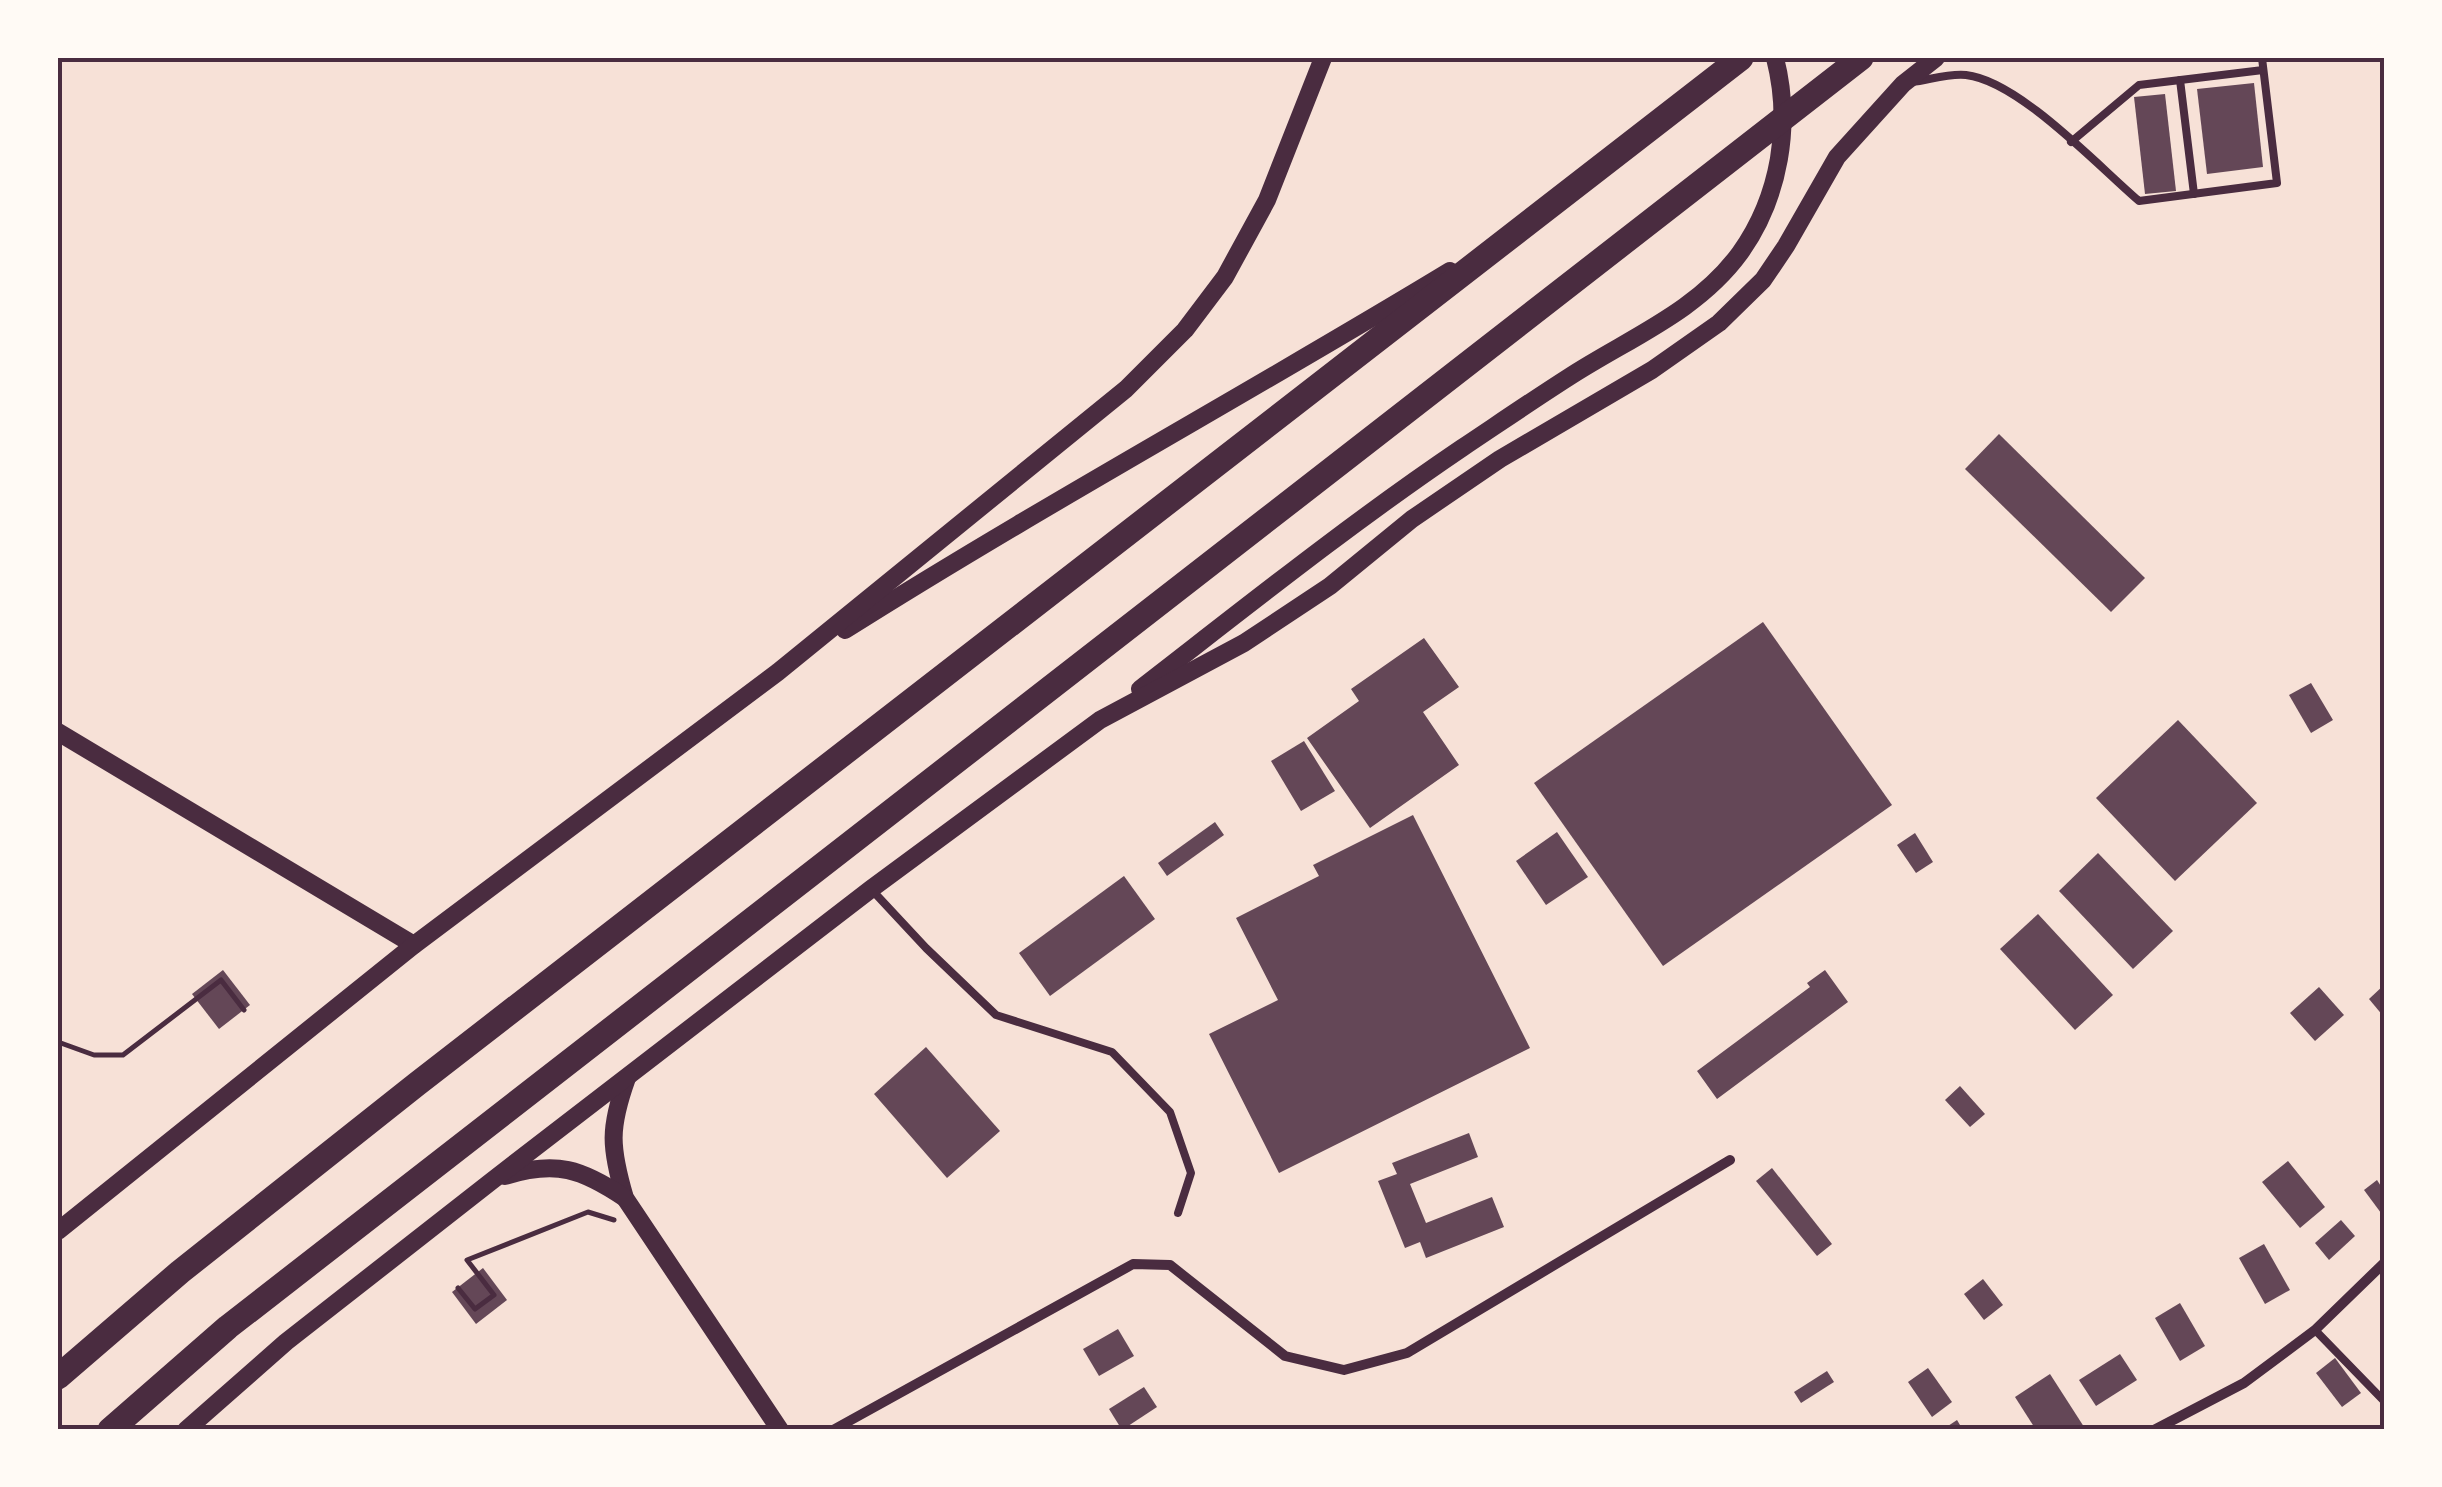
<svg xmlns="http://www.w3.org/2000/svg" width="2442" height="1487" viewBox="0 0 2442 1487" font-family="'PT Serif',serif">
	<rect width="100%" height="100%" fill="#f7e1d7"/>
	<g fill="#644757">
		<polygon points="2254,83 2263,167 2207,174 2197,89"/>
		<polygon points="2165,94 2176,191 2145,194 2134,97"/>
		<polygon points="1999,434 2145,578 2111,612 1965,469"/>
		<polygon points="1763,622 1892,805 1663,966 1534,783"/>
		<polygon points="1424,638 1459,687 1423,712 1459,765 1370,828 1307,738 1359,701 1351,689"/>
		<polygon points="2311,683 2333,720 2311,733 2289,695"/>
		<polygon points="2178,720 2257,803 2175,881 2096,798"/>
		<polygon points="1304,741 1335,791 1301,811 1271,761"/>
		<polygon points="1413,815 1530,1048 1279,1173 1209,1034 1278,1000 1236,918 1319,876 1313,865"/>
		<polygon points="1215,822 1224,835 1167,876 1158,863"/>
		<polygon points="1557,832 1588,877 1546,905 1516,861"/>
		<polygon points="1915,833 1933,862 1916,873 1897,845"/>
		<polygon points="2098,853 2173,931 2133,969 2059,891"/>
		<polygon points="1124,876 1155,919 1050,996 1019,953"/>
		<polygon points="2038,914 2113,995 2075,1030 2000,949"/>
		<polygon points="223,970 250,1005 219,1029 192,994"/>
		<polygon points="1825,970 1848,1002 1717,1099 1697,1071 1810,987 1807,983"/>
		<polygon points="2384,985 2384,1017 2369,999"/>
		<polygon points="2319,987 2344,1015 2315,1041 2290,1013"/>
		<polygon points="926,1047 1000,1131 947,1178 874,1094"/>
		<polygon points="1960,1086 1985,1114 1970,1127 1945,1100"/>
		<polygon points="1469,1133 1478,1157 1410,1184 1426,1223 1492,1197 1504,1227 1426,1258 1420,1242 1405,1248 1378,1181 1397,1174 1392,1163"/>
		<polygon points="2288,1161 2325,1207 2300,1228 2262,1182"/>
		<polygon points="1772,1168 1832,1244 1817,1256 1756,1181"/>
		<polygon points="2377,1180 2384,1191 2384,1211 2381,1213 2364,1190"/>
		<polygon points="2341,1220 2355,1236 2329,1260 2315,1243"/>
		<polygon points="2264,1244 2290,1290 2265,1304 2239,1258"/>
		<polygon points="483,1268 507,1300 476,1324 452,1292"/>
		<polygon points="1983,1279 2003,1305 1984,1320 1964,1294"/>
		<polygon points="2180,1303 2205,1346 2180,1361 2155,1318"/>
		<polygon points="1118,1329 1134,1356 1099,1376 1083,1349"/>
		<polygon points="2120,1354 2137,1380 2096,1406 2079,1380"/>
		<polygon points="2335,1358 2361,1393 2342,1407 2316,1373"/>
		<polygon points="1928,1368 1952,1402 1932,1417 1908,1382"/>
		<polygon points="1827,1371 1834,1382 1801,1403 1794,1392"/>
		<polygon points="2050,1374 2086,1430 2036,1430 2015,1397"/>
		<polygon points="1144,1387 1157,1407 1122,1430 1109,1409"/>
		<polygon points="1957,1420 1963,1430 1942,1430"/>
	</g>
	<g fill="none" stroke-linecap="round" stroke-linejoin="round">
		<g stroke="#4a2c40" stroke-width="5">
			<polyline points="58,1042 94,1055 123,1055 221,980 244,1010"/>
			<polyline points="458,1288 475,1309 494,1295 467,1260 588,1212 614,1220"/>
		</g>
		<g stroke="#4a2c40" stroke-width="8">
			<polyline points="2180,80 2194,194"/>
			<path d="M1912 82C1929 80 1949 73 1966 75 2019 81 2098 166 2139 201L2277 183 2262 58"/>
			<polyline points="2071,142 2139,85 2263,70"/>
			<polyline points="871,889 926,948 996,1015 1112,1052 1170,1112 1191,1173 1178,1213"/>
			<polyline points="2315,1330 2384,1401"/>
		</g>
		<g stroke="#4a2c40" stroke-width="10">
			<polyline points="833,1430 1133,1264 1170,1265 1285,1356 1344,1370 1407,1353 1730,1160"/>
			<polyline points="2154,1430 2244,1383 2315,1330 2384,1263"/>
		</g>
		<g stroke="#4a2c40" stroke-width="18">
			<path d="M845 630C1043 505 1249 393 1450 271"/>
			<path d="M1140 689C1246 607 1351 523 1462 448 1498 424 1533 400 1569 377 1629 338 1697 312 1740 253 1780 197 1792 124 1775 58"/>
			<polyline points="58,732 414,945"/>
			<path d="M627 1078C609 1128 610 1147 625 1198L780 1430"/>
			<path d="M505 1176C556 1160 582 1169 625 1198"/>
			<polyline points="58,1231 414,945 778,672 1126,389 1185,330 1225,277 1267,200 1323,58"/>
			<polyline points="186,1430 286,1342 493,1180 871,889 1100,720 1244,643 1330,586 1412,519 1500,459 1652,370 1719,323 1763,280 1786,246 1837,157 1903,84 1936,58"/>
		</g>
		<g stroke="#4a2c40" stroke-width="25">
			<polyline points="58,1377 180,1272 417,1084 1741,58"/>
			<polyline points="110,1430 228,1327 1861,58"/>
		</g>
	</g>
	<rect width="2442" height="1487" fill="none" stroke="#fffaf5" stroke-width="120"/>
	<rect x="60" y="60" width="2322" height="1367" fill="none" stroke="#4a2c40" stroke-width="4"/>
</svg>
